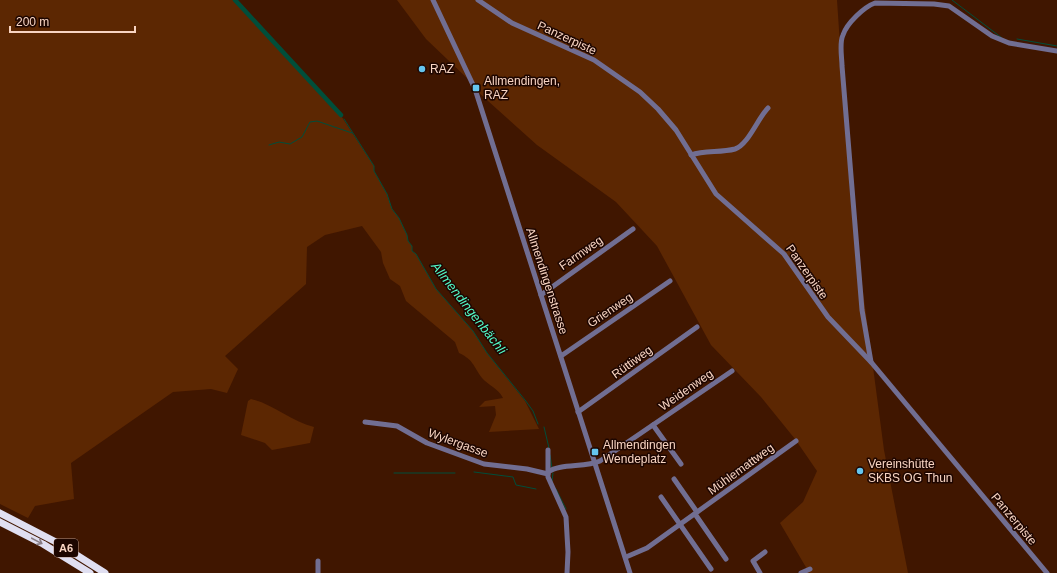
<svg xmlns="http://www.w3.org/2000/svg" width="1057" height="573" viewBox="0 0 1057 573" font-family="Helvetica,sans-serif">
	<rect width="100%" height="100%" fill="#401600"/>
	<g fill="#5c2702">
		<path d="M0 0H235L278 45 287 58 336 108 374 166V171L387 194 392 209 399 218 407 235 408 241 412 246V251L416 254 436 289 473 331 487 353 525 401 539 429 489 432 496 415 495 406 479 407 485 401 503 398C498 388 489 386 482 378 473 366 474 360 459 353L455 342 406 301 400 286 390 279 383 263 381 252 362 226 325 235 307 247 306 284 225 356 238 369 227 393 211 389 173 392 71 463 74 499 35 506 28 518 0 504Z"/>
		<polygon points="397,0 837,0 850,193 884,450 908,573 807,573 807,569 780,523 803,502 817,471 795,439 761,397 711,345 657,246 616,202 537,145 478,92 469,80 426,39"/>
		<path d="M251 399C273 404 291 421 314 427L310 443 272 450 265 443 241 435 248 401Z"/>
	</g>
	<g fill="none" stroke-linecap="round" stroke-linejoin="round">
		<g stroke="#004e3a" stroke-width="1">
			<polyline points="952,0 1002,38"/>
			<polyline points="1017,39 1057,46"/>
			<polyline points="344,119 374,166 374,171 387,194 392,209 399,218 407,235 408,241 412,246 412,251 416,254 436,289 473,331 487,353 525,400 533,411 538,424"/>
			<polyline points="269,145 279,142 290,144 302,137 310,122 317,121 352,133"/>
			<polyline points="544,427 549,448"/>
			<polyline points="550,455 552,468"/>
			<polyline points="474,472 513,477 516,485 536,489"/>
			<polyline points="394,473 455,473"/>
			<polyline points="552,481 553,473"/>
			<polyline points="556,489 566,509"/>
		</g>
		<polyline stroke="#004e3a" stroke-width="4.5" points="235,0 341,115"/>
		<g stroke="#716e92" stroke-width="5">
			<polyline points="433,0 475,89 630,573"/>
			<polyline points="478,0 512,23 594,60 640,92 658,109 676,130 716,194 784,254 828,317 871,362 1047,573"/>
			<path d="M691 155C705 150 720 153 735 149 748 145 758 118 768 108"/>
			<polyline points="541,295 633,229"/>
			<polyline points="561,356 670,281"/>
			<path d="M871 362 862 310 842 66C842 58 839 43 843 35 847 23 864 7 875 3L934 4 949 6 992 36 1009 43 1057 51"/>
			<polyline points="578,412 697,327"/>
			<polyline points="365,422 397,426 427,443 484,464 527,469 548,474"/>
			<polyline points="653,425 681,464"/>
			<polyline points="548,450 548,477 566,517 568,552 567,573"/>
			<path d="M548 472C561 463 585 468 600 461L732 371"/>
			<polyline points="674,479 697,512"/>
			<polyline points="661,497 711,569"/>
			<polyline points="695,514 726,559"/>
			<polyline points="626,557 647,548 796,441"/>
			<polyline points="318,573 318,561"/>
			<polyline points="760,573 753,561 765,552"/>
			<polyline points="801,573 810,569"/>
		</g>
		<g stroke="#e0dff1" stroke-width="7">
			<polyline points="0,513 56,542 105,573"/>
			<polyline points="0,522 43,544 90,573"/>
		</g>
	</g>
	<defs><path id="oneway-shaft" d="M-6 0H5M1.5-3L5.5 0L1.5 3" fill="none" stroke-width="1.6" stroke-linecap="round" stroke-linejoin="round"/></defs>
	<use stroke="#887d85" href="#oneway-shaft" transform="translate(37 541) rotate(28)"/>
	<g fill="#65c5ee" stroke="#1d0600" stroke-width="1.5">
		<circle cx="422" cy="69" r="4"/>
		<rect x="472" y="84" width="8" height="8" rx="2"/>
		<rect x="591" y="448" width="8" height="8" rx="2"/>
		<circle cx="860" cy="471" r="4"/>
	</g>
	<g text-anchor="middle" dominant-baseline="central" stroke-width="3" stroke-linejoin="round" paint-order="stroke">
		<rect fill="#1d0600" stroke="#b69688" stroke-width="1" x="54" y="539" width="24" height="18" rx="3"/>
		<g font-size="11" font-weight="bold" fill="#f8d4c2">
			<text x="66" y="548">A6</text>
		</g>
		<g font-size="12" fill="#f8d4c2" stroke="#1d0600">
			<text transform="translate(567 38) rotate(25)">Panzerpiste</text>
			<text transform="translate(581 253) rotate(-35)">Farmweg</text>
			<text transform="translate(807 272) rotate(55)">Panzerpiste</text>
			<text transform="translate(547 281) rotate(72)">Allmendingenstrasse</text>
			<text transform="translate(610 310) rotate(-34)">Grienweg</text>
			<text transform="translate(632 362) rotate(-36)">Rüttiweg</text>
			<text transform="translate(686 390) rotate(-35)">Weidenweg</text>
			<text transform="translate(458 443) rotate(20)">Wylergasse</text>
			<text transform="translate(741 469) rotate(-36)">Mühlemattweg</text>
			<text transform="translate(1014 519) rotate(50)">Panzerpiste</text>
		</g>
		<g font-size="12" fill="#f8d4c2" stroke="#1d0600" text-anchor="start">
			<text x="430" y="69">RAZ</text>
			<text x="484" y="81">Allmendingen,<tspan x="484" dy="14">RAZ</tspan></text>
			<text x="603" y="445">Allmendingen<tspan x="603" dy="14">Wendeplatz</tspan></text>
			<text x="868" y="464">Vereinshütte<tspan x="868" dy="14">SKBS OG Thun</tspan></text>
		</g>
		<g font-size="13" font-style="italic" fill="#53fcc9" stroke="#1d0600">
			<text transform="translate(469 308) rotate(52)">Allmendingenbächli</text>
		</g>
	</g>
	<path d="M10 26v6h125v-6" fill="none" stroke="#f8d4c2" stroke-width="2"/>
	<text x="16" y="26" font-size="12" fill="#f8d4c2" stroke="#1d0600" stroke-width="3" paint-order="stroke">200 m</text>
</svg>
